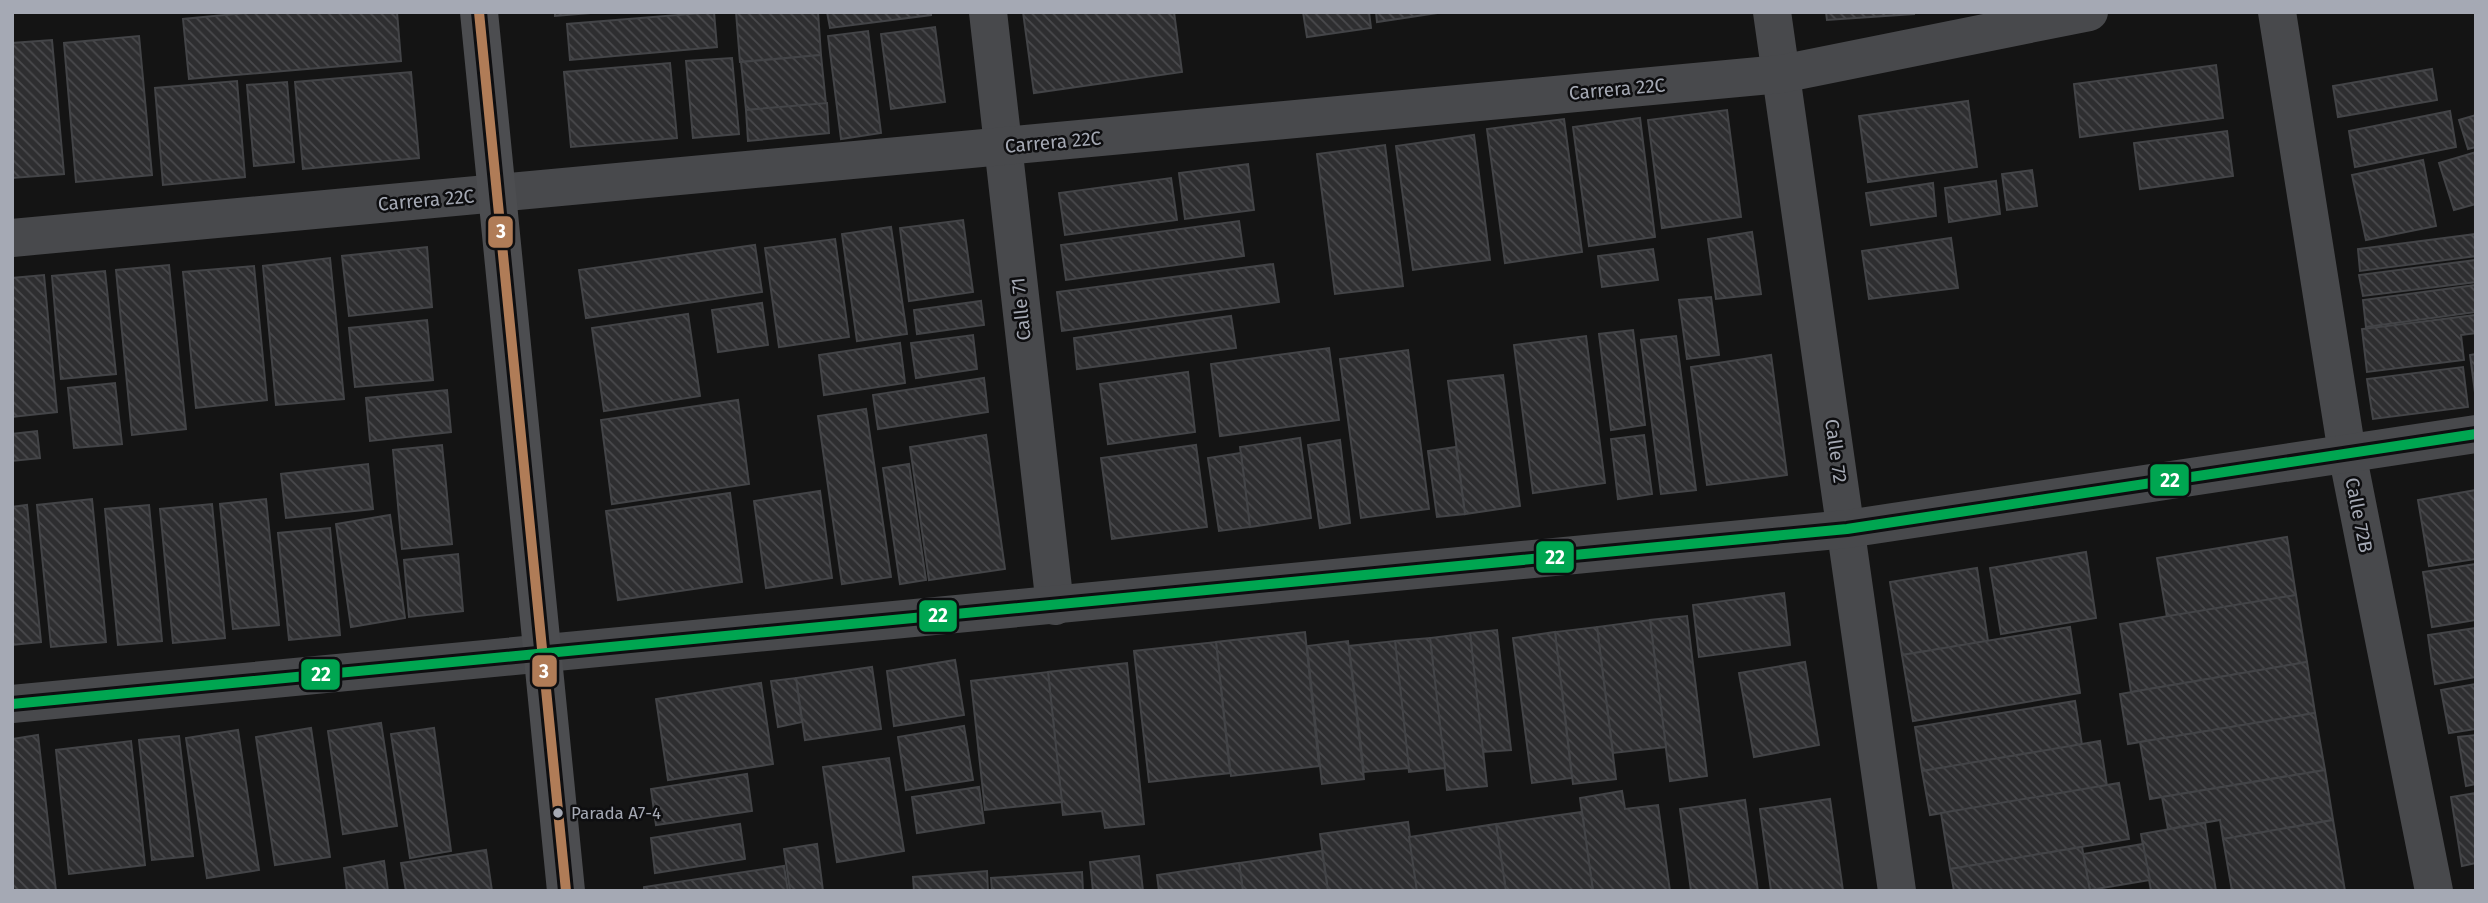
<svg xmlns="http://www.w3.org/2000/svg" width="2488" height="903" viewBox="0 0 2488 903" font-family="'Fira Sans',sans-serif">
	<defs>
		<pattern id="building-back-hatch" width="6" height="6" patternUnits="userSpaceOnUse" patternTransform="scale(1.75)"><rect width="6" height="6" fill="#2e2e30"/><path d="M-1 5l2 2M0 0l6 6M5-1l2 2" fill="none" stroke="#49494c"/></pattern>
	</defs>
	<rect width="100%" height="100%" fill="#141414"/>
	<g fill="url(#building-back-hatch)" stroke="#434447" stroke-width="2">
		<polygon points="256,12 397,12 401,61 189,79 183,19"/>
		<polygon points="555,12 603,12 555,16"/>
		<polygon points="714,12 717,47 570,60 567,24"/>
		<polygon points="736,12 818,12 821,55 740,62"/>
		<polygon points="827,12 931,12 931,15 830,28"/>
		<polygon points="1023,12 1174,12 1182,72 1034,93"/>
		<polygon points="1303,12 1369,12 1371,28 1307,37"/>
		<polygon points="1376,12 1444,12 1377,22"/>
		<polygon points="1826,12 1914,12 1914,14 1827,20"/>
		<polygon points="935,27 945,102 891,109 881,34"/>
		<polygon points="868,31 881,133 841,139 828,36"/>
		<polygon points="139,36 152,175 76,182 64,43"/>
		<polygon points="52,40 64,174 12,178 12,43"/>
		<polygon points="821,55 826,104 746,110 741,62"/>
		<polygon points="732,58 739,134 693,138 686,61"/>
		<polygon points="670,63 677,138 571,147 564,72"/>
		<polygon points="2216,65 2223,118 2080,137 2074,84"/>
		<polygon points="2432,69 2437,100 2338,117 2333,86"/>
		<polygon points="411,72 419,158 303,169 295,82"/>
		<polygon points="237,81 245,177 163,185 155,88"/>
		<polygon points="287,82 294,162 254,166 247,85"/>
		<polygon points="1968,101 1977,167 1868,182 1859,116"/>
		<polygon points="827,103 829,133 748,141 746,110"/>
		<polygon points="1727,110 1741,217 1662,228 1648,120"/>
		<polygon points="2450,111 2456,147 2355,167 2349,131"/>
		<polygon points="2476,115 2476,147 2468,149 2459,120"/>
		<polygon points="1640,118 1655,237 1589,246 1573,127"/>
		<polygon points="1564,119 1582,252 1505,263 1487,129"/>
		<polygon points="2227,131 2233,176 2140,189 2134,143"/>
		<polygon points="1474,135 1490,260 1413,270 1396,146"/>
		<polygon points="1385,145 1403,286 1335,294 1317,154"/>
		<polygon points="2476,152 2476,204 2454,210 2439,163"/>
		<polygon points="2423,160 2436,226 2366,240 2352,175"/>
		<polygon points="1248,164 1254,210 1185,219 1179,173"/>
		<polygon points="2032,170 2037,206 2007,210 2002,174"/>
		<polygon points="1171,178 1177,220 1065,235 1059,193"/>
		<polygon points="1996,181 2000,214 1949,222 1945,188"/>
		<polygon points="1933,183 1936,216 1871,225 1866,193"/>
		<polygon points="963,220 973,292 909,301 900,228"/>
		<polygon points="1239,221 1244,256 1066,280 1061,245"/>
		<polygon points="891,227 907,334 857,341 842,234"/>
		<polygon points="1752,232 1761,294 1716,299 1708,239"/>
		<polygon points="2476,234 2476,256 2360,271 2358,249"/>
		<polygon points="1951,238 1958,288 1869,299 1862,251"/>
		<polygon points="835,239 849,337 779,347 765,248"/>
		<polygon points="755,245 762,292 586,318 579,270"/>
		<polygon points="427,247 432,307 349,316 342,256"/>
		<polygon points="1653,249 1658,280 1602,287 1598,256"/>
		<polygon points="330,258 344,399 276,405 263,266"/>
		<polygon points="2476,260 2476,282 2363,296 2359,275"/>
		<polygon points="1273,264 1279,302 1062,331 1057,292"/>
		<polygon points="169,265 186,429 132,435 116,270"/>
		<polygon points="254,266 267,400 196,408 183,272"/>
		<polygon points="105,271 116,374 61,379 52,276"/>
		<polygon points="44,275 57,412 12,417 12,278"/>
		<polygon points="2476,285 2476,312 2366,327 2363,300"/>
		<polygon points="1711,297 1719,355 1687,359 1679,300"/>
		<polygon points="981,301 984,325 917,334 914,310"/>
		<polygon points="762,303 768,345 718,352 712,310"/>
		<polygon points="688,314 700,396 604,411 592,328"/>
		<polygon points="2476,315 2476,333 2461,335 2464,360 2367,372 2362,329"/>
		<polygon points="1231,316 1236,348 1077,369 1074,338"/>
		<polygon points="427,320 433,380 355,387 349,328"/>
		<polygon points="1633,330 1645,425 1611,430 1599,334"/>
		<polygon points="973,335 977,369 916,378 911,343"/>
		<polygon points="1586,336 1605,483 1533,493 1514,345"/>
		<polygon points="1676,336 1696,490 1661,494 1641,340"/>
		<polygon points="900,343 905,383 824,395 819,355"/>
		<polygon points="1329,348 1339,420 1220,436 1211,364"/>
		<polygon points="1408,350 1429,509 1361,518 1340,359"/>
		<polygon points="2476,354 2476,400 2470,355"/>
		<polygon points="1771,355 1787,475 1707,485 1691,367"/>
		<polygon points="2463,367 2468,407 2373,419 2367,379"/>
		<polygon points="1188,372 1195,432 1108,444 1100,384"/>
		<polygon points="1503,375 1520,506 1465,514 1448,381"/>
		<polygon points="984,378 988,412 878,429 873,395"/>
		<polygon points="115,383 122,444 74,448 68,388"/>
		<polygon points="447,390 451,432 370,441 366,398"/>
		<polygon points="738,400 749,484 612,504 601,420"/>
		<polygon points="866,409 891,577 842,584 818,416"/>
		<polygon points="37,431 40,458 12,461 12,434"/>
		<polygon points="986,435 1005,569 929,580 910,447"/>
		<polygon points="1644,435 1652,494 1618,499 1611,439"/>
		<polygon points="1300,438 1311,518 1250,527 1240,447"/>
		<polygon points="1340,440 1350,523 1320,528 1308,445"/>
		<polygon points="442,445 452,544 402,549 393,450"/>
		<polygon points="1196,445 1207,527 1112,539 1101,458"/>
		<polygon points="1456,447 1465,514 1437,517 1428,451"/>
		<polygon points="1241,453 1250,527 1219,531 1208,458"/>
		<polygon points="368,464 373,509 286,518 281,474"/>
		<polygon points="909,464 926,580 900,584 883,468"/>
		<polygon points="2476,490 2476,559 2429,566 2418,500"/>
		<polygon points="820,491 832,578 766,588 754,501"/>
		<polygon points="730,493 742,582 618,600 606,511"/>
		<polygon points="92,499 106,642 51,647 37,505"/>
		<polygon points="266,499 279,625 233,629 220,504"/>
		<polygon points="212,504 225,638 173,643 160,509"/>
		<polygon points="27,505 41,642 12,645 12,507"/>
		<polygon points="149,505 162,641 118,645 105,509"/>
		<polygon points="390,515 405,618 351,627 336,524"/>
		<polygon points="330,528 340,635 289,640 278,533"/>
		<polygon points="2287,537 2296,595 2167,617 2157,558"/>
		<polygon points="2086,552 2096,618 2001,634 1990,568"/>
		<polygon points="458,554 463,611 409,617 404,560"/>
		<polygon points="2476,564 2476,620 2432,627 2423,572"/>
		<polygon points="1977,568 1988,641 1902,655 1890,582"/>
		<polygon points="1784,593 1790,645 1699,657 1693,605"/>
		<polygon points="2296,595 2307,662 2131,692 2120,624"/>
		<polygon points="1687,616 1707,776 1670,781 1650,620"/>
		<polygon points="1650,620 1666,747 1613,753 1597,627"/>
		<polygon points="1597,627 1616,779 1573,784 1555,632"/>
		<polygon points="2070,627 2080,693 1913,721 1902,655"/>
		<polygon points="2476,628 2476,677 2435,684 2428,635"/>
		<polygon points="1497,630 1511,750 1482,752 1470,633"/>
		<polygon points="1305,632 1319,766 1231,776 1216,642"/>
		<polygon points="1555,632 1572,778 1532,783 1513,638"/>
		<polygon points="1470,633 1487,786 1447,790 1430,638"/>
		<polygon points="1430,638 1445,768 1409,772 1395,641"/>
		<polygon points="1348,641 1364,779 1322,784 1307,646"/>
		<polygon points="1395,641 1409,768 1364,772 1349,646"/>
		<polygon points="1216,642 1230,773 1149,782 1134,651"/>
		<polygon points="955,660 964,715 894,726 887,671"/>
		<polygon points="1805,662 1819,745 1754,757 1739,673"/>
		<polygon points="2307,662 2315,713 2128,744 2120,694"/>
		<polygon points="1127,663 1144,824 1105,828 1102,811 1063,815 1048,672"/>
		<polygon points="872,667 881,729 805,740 796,678"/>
		<polygon points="1048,672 1062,802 985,810 971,681"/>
		<polygon points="796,678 802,722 778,727 771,681"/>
		<polygon points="761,683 773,764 668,780 656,699"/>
		<polygon points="2476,684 2476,729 2449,733 2441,690"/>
		<polygon points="2075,701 2082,745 1922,771 1915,727"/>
		<polygon points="2315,713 2325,770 2150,799 2140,742"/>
		<polygon points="381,723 397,826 343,834 328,731"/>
		<polygon points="964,726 973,780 906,790 898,737"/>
		<polygon points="311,728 330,857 275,865 256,737"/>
		<polygon points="434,728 451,851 410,858 391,734"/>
		<polygon points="238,730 259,870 207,878 186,738"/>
		<polygon points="38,735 56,891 12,891 12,739"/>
		<polygon points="2476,735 2476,784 2466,786 2458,737"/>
		<polygon points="179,736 193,856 152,860 139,740"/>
		<polygon points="131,741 145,865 69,874 56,750"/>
		<polygon points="2100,741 2107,786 1930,815 1922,771"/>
		<polygon points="889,758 904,851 837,862 823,767"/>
		<polygon points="2325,770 2333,820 2223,839 2220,820 2168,829 2162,797"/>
		<polygon points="747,774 752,811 656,825 651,789"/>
		<polygon points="2119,783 2129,839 1950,869 1941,813"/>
		<polygon points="979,787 984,823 917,833 912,797"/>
		<polygon points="1622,791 1625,809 1658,805 1670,891 1593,891 1580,798"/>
		<polygon points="2476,793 2476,863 2462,866 2451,797"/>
		<polygon points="1830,799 1843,891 1771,891 1760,809"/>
		<polygon points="1745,800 1758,891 1691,891 1680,809"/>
		<polygon points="1582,812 1593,891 1506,891 1496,824"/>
		<polygon points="2333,820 2345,891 2232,891 2223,839"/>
		<polygon points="1408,822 1417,891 1328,891 1320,834"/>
		<polygon points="2205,823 2216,891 2151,891 2141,834"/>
		<polygon points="740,824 745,859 655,873 651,838"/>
		<polygon points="1496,824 1506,891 1417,891 1409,837"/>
		<polygon points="817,844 823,891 790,891 784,849"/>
		<polygon points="2143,844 2150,880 2090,890 2083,854"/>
		<polygon points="2082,847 2090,891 1954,891 1950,869"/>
		<polygon points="486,850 492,891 406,891 401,863"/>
		<polygon points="1322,851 1328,891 1243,891 1239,863"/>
		<polygon points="1139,856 1143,891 1093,891 1090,862"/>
		<polygon points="384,861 388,891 347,891 344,868"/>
		<polygon points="1239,863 1243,891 1159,891 1157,875"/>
		<polygon points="784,866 788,891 644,891 644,887"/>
		<polygon points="987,871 988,891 914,891 913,877"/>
		<polygon points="1082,872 1083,891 992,891 991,878"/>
	</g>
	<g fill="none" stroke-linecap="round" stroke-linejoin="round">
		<g stroke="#48494c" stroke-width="38">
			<polyline points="988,12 1055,606"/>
			<polyline points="1772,12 1897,891"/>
			<polyline points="2277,12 2347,453 2434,891"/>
			<polyline points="12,238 1781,74 2089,12"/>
			<polyline points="12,704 1847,529 2476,434"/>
		</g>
		<polyline stroke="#4c4d50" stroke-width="38" points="479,12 566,891"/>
		<defs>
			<polyline id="bus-1" points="479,12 566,891"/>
			<polyline id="bus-2" points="12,704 1847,529 2476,434"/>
		</defs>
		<use href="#bus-1" stroke="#0e0e10" stroke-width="16"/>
		<use href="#bus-2" stroke="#0e0e10" stroke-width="16"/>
		<use href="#bus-1" stroke="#b07c57" stroke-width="10"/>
		<use href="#bus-2" stroke="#00a651" stroke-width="10"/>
	</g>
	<circle fill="#a5a9b4" stroke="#0e0e10" stroke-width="2.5" cx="558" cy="813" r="6"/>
	<g text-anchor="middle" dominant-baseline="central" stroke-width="5" stroke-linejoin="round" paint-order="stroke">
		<g font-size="17" fill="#a5a9b4" stroke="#0e0e10" text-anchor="start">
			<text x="571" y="813">Parada A7-4</text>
		</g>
		<g font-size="19" fill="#a5a9b4" stroke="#0e0e10">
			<text transform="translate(1617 89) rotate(-5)">Carrera 22C</text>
			<text transform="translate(1053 142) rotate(-5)">Carrera 22C</text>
			<text transform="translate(426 200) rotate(-5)">Carrera 22C</text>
			<text transform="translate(1021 309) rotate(-96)">Calle 71</text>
			<text transform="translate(1836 451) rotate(82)">Calle 72</text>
			<text transform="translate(2359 515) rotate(79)">Calle 72B</text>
		</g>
	</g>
	<g stroke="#0e0e10" stroke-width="2.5">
		<rect x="487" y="215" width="27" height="34" rx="7" fill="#b07c57"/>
		<rect x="2149" y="463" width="41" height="34" rx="7" fill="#00a651"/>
		<rect x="1535" y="540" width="40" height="34" rx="7" fill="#00a651"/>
		<rect x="918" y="599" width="40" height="34" rx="7" fill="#00a651"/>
		<rect x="531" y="654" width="27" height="34" rx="7" fill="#b07c57"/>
		<rect x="300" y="658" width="41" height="33" rx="7" fill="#00a651"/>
	</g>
	<g font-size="19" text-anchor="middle" font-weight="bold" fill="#fff">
		<text x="501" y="238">3</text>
		<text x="2170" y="487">22</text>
		<text x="1555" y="564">22</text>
		<text x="938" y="622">22</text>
		<text x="544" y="678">3</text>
		<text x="321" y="681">22</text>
	</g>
	<rect width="2488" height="903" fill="none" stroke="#a5a9b4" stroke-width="28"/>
</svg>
